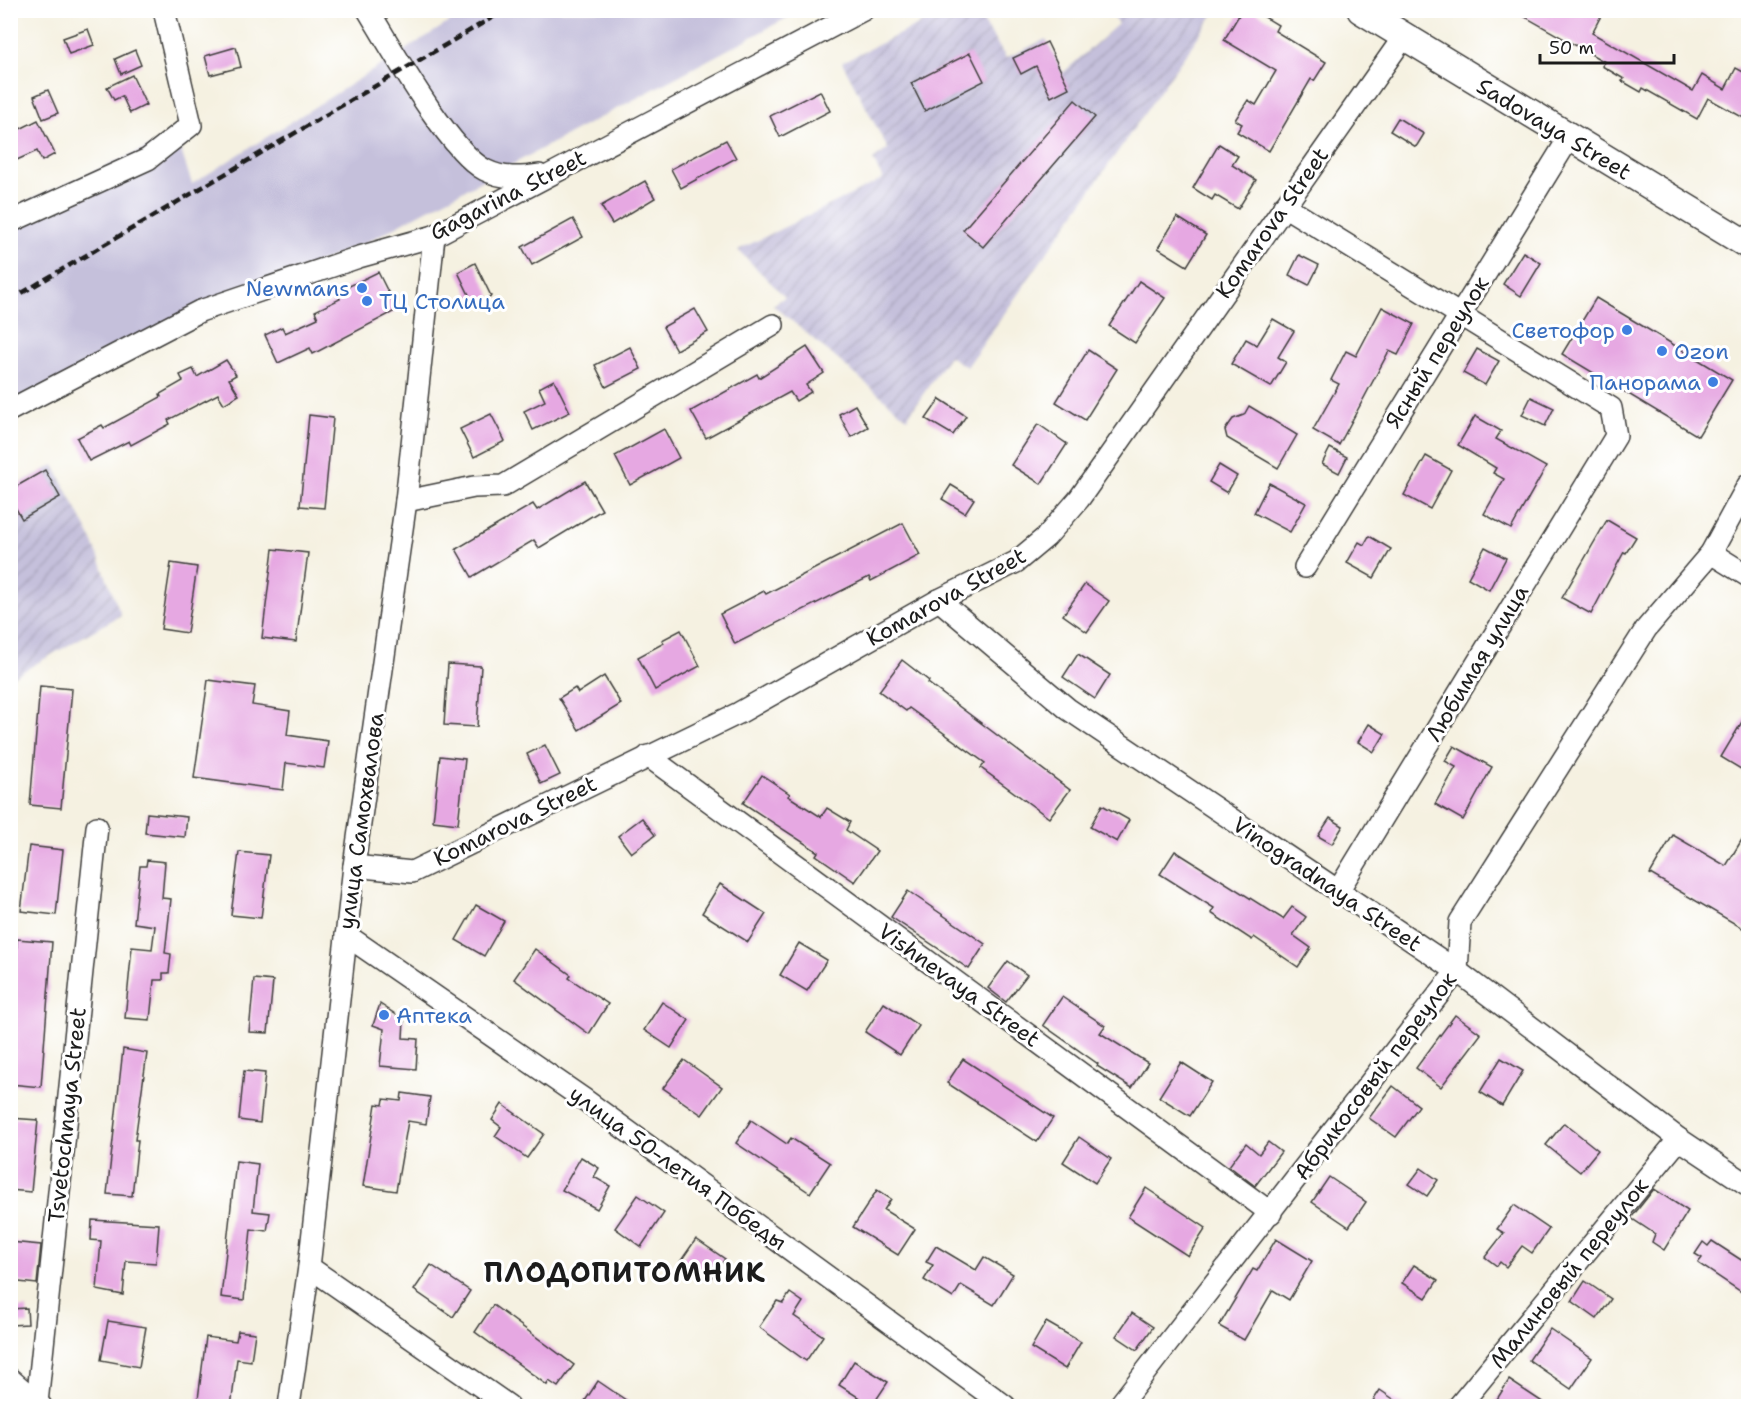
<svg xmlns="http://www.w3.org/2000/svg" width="1759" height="1417" viewBox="0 0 1759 1417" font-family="'Shantell Sans',sans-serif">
	<defs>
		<pattern id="industrial-furrows" width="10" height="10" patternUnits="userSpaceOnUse" patternTransform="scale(1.5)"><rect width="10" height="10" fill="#c5c0db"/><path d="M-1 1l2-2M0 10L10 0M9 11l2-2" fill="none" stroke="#a9a4bb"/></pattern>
	</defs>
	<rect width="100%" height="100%" fill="#fff"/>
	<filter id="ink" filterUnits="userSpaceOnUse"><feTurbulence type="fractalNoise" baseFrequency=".0167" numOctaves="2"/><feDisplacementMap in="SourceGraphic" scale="12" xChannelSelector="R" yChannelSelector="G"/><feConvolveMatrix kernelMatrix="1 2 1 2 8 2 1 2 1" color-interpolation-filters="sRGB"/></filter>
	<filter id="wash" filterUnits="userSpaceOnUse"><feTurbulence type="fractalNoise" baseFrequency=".008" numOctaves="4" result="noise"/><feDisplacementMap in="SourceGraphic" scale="24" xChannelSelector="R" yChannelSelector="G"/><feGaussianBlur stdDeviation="1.35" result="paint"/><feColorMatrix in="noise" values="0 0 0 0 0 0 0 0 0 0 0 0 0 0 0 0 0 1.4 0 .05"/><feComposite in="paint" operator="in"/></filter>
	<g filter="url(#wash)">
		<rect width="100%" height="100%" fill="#f5f1e1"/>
		<g fill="url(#industrial-furrows)">
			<polygon points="947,11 977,11 1006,58 1046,39 1063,73 1118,24 1110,11 1216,11 967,367 949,356 907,418 773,305 785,297 738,250 883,179 873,160 888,149 842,62"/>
			<polygon points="54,465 92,540 121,615 11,678 11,488"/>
		</g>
		<polygon fill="#c5c0db" points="467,11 800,11 365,243 166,325 11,411 10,208 176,135 192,184"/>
		<g id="blocks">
			<g fill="#e6a8e2">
				<polygon points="1242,10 1253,10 1278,25 1275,31 1326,62 1314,81 1311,79 1269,151 1237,132 1242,124 1235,120 1248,100 1256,105 1276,71 1224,40"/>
				<polygon points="1513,10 1604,10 1592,33 1693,91 1702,75 1725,89 1736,68 1749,75 1749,121 1708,98 1697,119 1643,88 1641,92 1622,81 1624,79 1602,66 1605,62"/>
				<polygon points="88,29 94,45 69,54 63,38"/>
				<polygon points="1047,42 1069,88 1051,97 1036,66 1021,74 1013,58"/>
				<polygon points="236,47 241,67 210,75 205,56"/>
				<polygon points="135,50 141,65 121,74 115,59"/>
				<polygon points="970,53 984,81 925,111 911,83"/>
				<polygon points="132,75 146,105 130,113 122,96 114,100 107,87"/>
				<polygon points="48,90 58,113 43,119 34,96"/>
				<polygon points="820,91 830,111 780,137 770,116"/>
				<polygon points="1075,100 1095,117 983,247 963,230"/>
				<polygon points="1398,118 1424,134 1416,147 1390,131"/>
				<polygon points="38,120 55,154 42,161 37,151 10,163 10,134"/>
				<polygon points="726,140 736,158 681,188 671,169"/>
				<polygon points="1219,144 1238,156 1232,165 1256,180 1238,209 1215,195 1212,200 1193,188"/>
				<polygon points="645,181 655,198 612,224 601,206"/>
				<polygon points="1177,217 1206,235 1187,266 1158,248"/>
				<polygon points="573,219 583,237 532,265 522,247"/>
				<polygon points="1523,252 1541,263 1521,296 1503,284"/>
				<polygon points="1299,255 1319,265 1309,285 1289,275"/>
				<polygon points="475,263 491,296 474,305 458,272"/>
				<polygon points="378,272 397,310 313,354 310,348 278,363 265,335 282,327 285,333 318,318 315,311 340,299 337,292"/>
				<polygon points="1139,281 1165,298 1135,343 1109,326"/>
				<polygon points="1596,298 1732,380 1698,436 1562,354"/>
				<polygon points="1382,307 1414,324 1398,355 1389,351 1339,445 1313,430 1339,384 1331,380 1346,351 1356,356"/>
				<polygon points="695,309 708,332 676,350 663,327"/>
				<polygon points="1273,319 1294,331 1278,357 1286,362 1271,387 1231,364 1246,339 1257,345"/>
				<polygon points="630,347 641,369 606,387 595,365"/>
				<polygon points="807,347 824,373 806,385 811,392 796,401 790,392 706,438 691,411 757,374 759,378"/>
				<polygon points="1477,349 1499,361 1485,385 1463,373"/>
				<polygon points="1088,350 1117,369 1085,420 1056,402"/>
				<polygon points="226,360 236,375 229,379 239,395 224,404 218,394 168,420 170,424 131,445 129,441 89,461 77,438 102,425 104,428 161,397 160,394 183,381 180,375 193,369 197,377"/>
				<polygon points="554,380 570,412 533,430 524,411 545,401 539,388"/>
				<polygon points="1531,397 1554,408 1545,426 1522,415"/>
				<polygon points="940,399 966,416 953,435 926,419"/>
				<polygon points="855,405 868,427 851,437 839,414"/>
				<polygon points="1249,406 1297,435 1278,468 1227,438 1225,430 1233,419 1244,415"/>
				<polygon points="491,414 505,441 474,457 460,429"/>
				<polygon points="309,415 333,418 324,508 300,506"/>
				<polygon points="1475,416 1501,431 1496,439 1546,467 1511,529 1484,514 1504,479 1493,473 1496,468 1458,445"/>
				<polygon points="1038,424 1067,444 1041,484 1011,465"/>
				<polygon points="664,429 679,458 630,485 615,456"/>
				<polygon points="1330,448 1347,457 1339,473 1322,464"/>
				<polygon points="1426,456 1451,470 1430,509 1404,495"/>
				<polygon points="1219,465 1237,476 1227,493 1209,482"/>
				<polygon points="45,470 60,497 22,519 10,498 10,490"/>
				<polygon points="585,481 602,510 539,548 534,540 472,577 456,549 533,504 537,510"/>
				<polygon points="1269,483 1306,503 1290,532 1254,513"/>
				<polygon points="951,485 974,499 965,513 942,499"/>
				<polygon points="1607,520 1636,537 1626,553 1624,552 1591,614 1562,598"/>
				<polygon points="903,523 920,555 871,581 869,577 735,644 720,614 764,591 766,594"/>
				<polygon points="1369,536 1391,549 1374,578 1347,563 1359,542 1364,545"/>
				<polygon points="1485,547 1506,558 1489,590 1468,578"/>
				<polygon points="273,549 308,553 296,642 262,638"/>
				<polygon points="171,563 197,567 187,633 161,629"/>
				<polygon points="1085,584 1109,601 1087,632 1063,615"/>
				<polygon points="681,630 700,666 655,690 638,657 664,643 662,640"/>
				<polygon points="1078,654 1110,675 1095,699 1063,677"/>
				<polygon points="902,660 929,681 928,683 1070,790 1049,818 981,768 985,763 909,708 906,711 879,691"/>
				<polygon points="448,664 481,666 477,727 444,725"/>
				<polygon points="604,676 621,704 579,730 559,698 575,688 578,693"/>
				<polygon points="208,680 255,686 252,705 290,711 287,735 328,741 324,768 286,763 283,790 194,778"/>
				<polygon points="40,686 72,689 61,808 30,805"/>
				<polygon points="1749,710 1749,774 1721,757"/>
				<polygon points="1369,724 1385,734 1374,752 1358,742"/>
				<polygon points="545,745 560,775 541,784 527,754"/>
				<polygon points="1454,746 1492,767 1463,820 1435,804 1456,767 1445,761"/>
				<polygon points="440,756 465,759 458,824 433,821"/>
				<polygon points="762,775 790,794 788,796 821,817 827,808 850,822 846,830 877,851 855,882 816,855 818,852 743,803"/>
				<polygon points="1102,805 1129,820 1117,842 1090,827"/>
				<polygon points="147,813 187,817 185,837 145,833"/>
				<polygon points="642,818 655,835 631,853 618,836"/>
				<polygon points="1330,818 1343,826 1332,844 1318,836"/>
				<polygon points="1749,828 1749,932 1650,874 1673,835 1726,866"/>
				<polygon points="29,846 63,850 56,915 21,911"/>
				<polygon points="1175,851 1283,919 1292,907 1306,917 1293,935 1311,948 1298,967 1254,937 1252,940 1211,913 1214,908 1160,874"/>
				<polygon points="239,852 269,855 261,918 231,915"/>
				<polygon points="147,860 165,862 162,898 171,899 165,953 171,954 169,973 163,973 163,980 154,980 150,1020 125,1018 132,947 152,949 155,926 134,923 140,866 146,866"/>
				<polygon points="720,884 766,914 748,942 702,913"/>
				<polygon points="908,891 985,944 969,969 891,917"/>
				<polygon points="476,905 504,921 484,956 456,940"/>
				<polygon points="17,939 52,942 41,1087 10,1084"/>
				<polygon points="799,943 827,960 807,991 780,975"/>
				<polygon points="535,949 571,975 569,978 608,1004 589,1034 514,979"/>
				<polygon points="1008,961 1027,975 1006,1002 988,988"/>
				<polygon points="254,979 273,981 268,1033 249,1032"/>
				<polygon points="1062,997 1105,1026 1100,1033 1148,1063 1132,1088 1097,1066 1098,1064 1043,1025"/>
				<polygon points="662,1002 689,1020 671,1048 644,1030"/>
				<polygon points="884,1003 919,1026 900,1055 865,1032"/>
				<polygon points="380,1004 404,1020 403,1038 418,1039 416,1069 380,1066 384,1029 373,1025"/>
				<polygon points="1455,1015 1481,1034 1441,1087 1416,1068"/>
				<polygon points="123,1049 147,1053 135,1140 138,1140 132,1196 107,1194"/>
				<polygon points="1501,1058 1523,1071 1502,1106 1480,1092"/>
				<polygon points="963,1059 1053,1118 1037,1142 947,1083"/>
				<polygon points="684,1060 722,1087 702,1115 663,1088"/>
				<polygon points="1181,1062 1212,1082 1190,1116 1159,1097"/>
				<polygon points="244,1071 265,1073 260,1123 239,1120"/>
				<polygon points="1393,1086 1419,1106 1396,1137 1369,1118"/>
				<polygon points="402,1093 430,1097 426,1124 408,1121 396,1191 363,1186 376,1104 383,1105 384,1099 401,1101"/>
				<polygon points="502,1104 544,1134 527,1158 495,1136 501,1127 492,1120"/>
				<polygon points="10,1118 38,1120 31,1192 10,1190"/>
				<polygon points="751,1120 787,1144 791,1138 830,1163 810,1193 736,1143"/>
				<polygon points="1564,1123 1598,1150 1580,1172 1546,1145"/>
				<polygon points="1079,1137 1111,1159 1095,1183 1063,1162"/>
				<polygon points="1268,1142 1281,1152 1255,1186 1229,1166 1246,1143 1259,1154"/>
				<polygon points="581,1157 599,1168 594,1177 610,1186 597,1209 562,1190"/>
				<polygon points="236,1161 258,1164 253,1211 270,1213 267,1231 251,1229 244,1300 221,1297"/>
				<polygon points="1421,1168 1438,1180 1427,1196 1409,1184"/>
				<polygon points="1329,1177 1366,1202 1349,1227 1312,1202"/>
				<polygon points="1146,1188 1206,1228 1188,1256 1128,1217"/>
				<polygon points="1654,1189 1688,1211 1664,1250 1652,1242 1655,1234 1631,1218"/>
				<polygon points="877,1190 891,1199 884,1210 915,1229 898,1255 853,1227"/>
				<polygon points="638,1195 664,1213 641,1247 615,1228"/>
				<polygon points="1514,1205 1549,1229 1532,1253 1522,1246 1506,1267 1500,1262 1497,1266 1485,1257 1504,1233 1497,1229"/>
				<polygon points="92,1220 159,1224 156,1263 126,1261 123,1295 97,1290 101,1241 91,1240"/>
				<polygon points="696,1239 725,1259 709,1281 680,1262"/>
				<polygon points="1276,1239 1312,1261 1289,1300 1273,1290 1244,1340 1219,1326 1253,1269 1257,1271"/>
				<polygon points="1712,1241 1749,1265 1749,1297 1698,1263 1702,1258 1695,1254 1703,1242 1708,1246"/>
				<polygon points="10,1242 41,1245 37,1284 10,1281"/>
				<polygon points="936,1246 976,1270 984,1257 1013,1274 994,1305 961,1285 953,1298 924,1280 933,1265 926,1262"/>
				<polygon points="431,1265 470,1291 453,1317 414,1290"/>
				<polygon points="1414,1265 1438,1280 1426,1298 1402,1283"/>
				<polygon points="1585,1281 1611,1299 1597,1319 1572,1301"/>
				<polygon points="790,1293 803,1302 794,1316 823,1336 806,1361 759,1327 777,1301 783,1303"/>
				<polygon points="493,1305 574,1365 558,1387 549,1381 547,1385 475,1332"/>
				<polygon points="27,1308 28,1324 10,1325 10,1309"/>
				<polygon points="1132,1313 1153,1327 1137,1350 1116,1336"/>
				<polygon points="108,1321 146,1327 139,1367 101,1360"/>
				<polygon points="1046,1322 1081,1342 1065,1369 1031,1348"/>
				<polygon points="1550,1329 1592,1358 1571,1389 1529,1360"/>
				<polygon points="238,1331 255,1333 251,1361 237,1359 231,1407 197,1407 206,1337 236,1341"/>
				<polygon points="854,1361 888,1382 872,1406 839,1385"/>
				<polygon points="1509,1380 1550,1407 1492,1407"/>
				<polygon points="598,1381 636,1407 581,1407"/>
				<polygon points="1380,1390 1405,1407 1369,1407"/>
			</g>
		</g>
	</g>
	<g filter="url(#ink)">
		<use href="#blocks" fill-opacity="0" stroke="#3d3c3a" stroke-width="1.5"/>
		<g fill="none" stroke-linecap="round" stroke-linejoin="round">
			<defs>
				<g id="minor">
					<path d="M368 10C391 48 449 151 485 170 503 179 520 178 539 175"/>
					<polyline points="1284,206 1611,408 1616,436 1338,891"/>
					<polyline points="10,222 148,159 191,125 164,10"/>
					<polyline points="10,410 200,311 359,257 434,236 863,10"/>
					<polyline points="406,501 474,487 503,486 773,325"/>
					<polyline points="1711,553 1748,576"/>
					<polyline points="1305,567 1569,138"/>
					<polyline points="939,600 1068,709 1457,971 1679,1139 1748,1185"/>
					<polyline points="648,756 1271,1213"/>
					<polyline points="354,866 412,872 739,713 939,600 1016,562 1046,537 1079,499 1403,38"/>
					<polyline points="346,935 585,1100 1005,1406"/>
					<polyline points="309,1267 509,1406"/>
					<polyline points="10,1379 41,1406"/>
					<polyline points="37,1403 97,827"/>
					<polyline points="289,1406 309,1267 354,866 406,501 434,236"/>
					<polyline points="1119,1406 1457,971 1460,922 1646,629 1711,553 1748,485"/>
					<polyline points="1459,1406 1679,1139"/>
				</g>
				<polyline id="major" points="1361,10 1748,245"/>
			</defs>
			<use href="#minor" stroke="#3d3c3a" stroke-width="24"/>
			<use href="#major" stroke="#3d3c3a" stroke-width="30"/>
			<use href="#minor" stroke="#fff" stroke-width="21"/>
			<use href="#major" stroke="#fff" stroke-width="27"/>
			<polyline stroke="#1c1c1c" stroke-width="4.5" stroke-dasharray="9 4.5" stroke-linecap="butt" points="10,300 505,10"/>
		</g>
	</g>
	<g fill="#3f7fe0" stroke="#fff" stroke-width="2">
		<circle cx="362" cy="288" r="6"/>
		<circle cx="367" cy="301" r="6"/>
		<circle cx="1627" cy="330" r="6"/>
		<circle cx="1662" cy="351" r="6"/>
		<circle cx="1713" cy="382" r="6"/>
		<circle cx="384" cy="1015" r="6"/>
	</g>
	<g text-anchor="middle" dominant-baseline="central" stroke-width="6" stroke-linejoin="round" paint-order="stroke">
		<g font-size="22" fill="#1c1c1c" stroke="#fff">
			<text transform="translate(1554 129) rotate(31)">Sadovaya Street</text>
			<text transform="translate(508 195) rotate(-27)">Gagarina Street</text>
			<text transform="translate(1272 223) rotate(-55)">Komarova Street</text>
			<text transform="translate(1437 352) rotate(-58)">Ясный переулок</text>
			<text transform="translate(946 597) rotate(-29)">Komarova Street</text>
			<text transform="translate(1477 663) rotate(-59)">Любимая улица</text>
			<text transform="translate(361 821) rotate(-82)">улица Самохвалова</text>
			<text transform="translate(515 821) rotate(-26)">Komarova Street</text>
			<text transform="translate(1327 884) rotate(34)">Vinogradnaya Street</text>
			<text transform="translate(959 985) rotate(36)">Vishnevaya Street</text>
			<text transform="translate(1375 1076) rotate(-53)">Абрикосовый переулок</text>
			<text transform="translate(67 1115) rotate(-84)">Tsvetochnaya Street</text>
			<text transform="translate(678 1168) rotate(36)">улица 50-летия Победы</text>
			<text transform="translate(1569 1273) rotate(-51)">Малиновый переулок</text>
		</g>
		<g font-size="22" fill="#366cbe" stroke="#fff" text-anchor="end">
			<text x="350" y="288">Newmans</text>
			<text x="379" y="301" text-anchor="start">ТЦ Столица</text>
			<text x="1615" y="330">Светофор</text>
			<text x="1674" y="351" text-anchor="start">Ozon</text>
			<text x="1701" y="382">Панорама</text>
			<text x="396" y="1015" text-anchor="start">Аптека</text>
		</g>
		<g font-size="28" font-weight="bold" letter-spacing="1.5" fill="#1c1c1c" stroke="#fff">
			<text x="625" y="1272">ПЛОДОПИТОМНИК</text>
		</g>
	</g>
	<rect width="1759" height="1417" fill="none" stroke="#fff" stroke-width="36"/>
	<path d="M1540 54v9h134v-9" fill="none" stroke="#1c1c1c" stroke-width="3"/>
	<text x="1549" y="54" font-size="18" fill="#1c1c1c" stroke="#ffffff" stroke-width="4.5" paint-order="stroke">50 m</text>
</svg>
